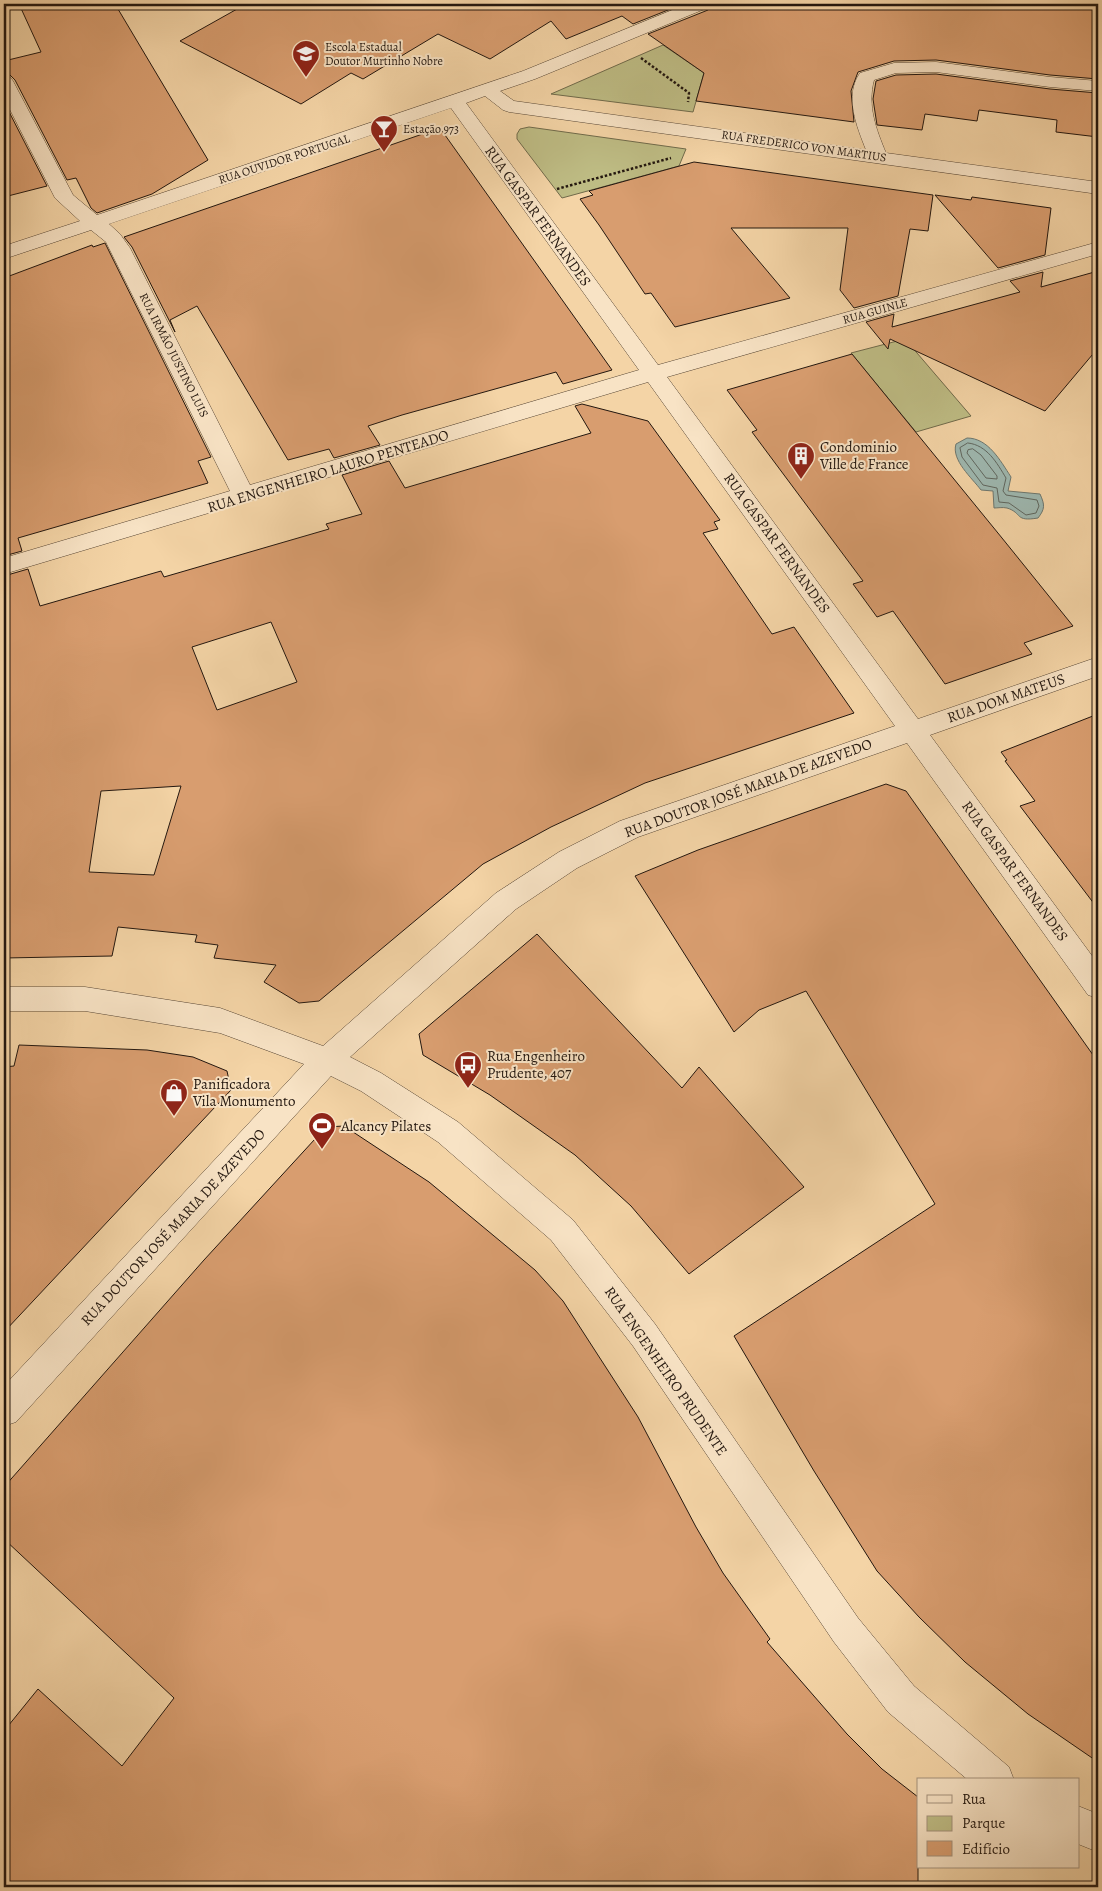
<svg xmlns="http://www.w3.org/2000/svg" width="1102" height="1891" viewBox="0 0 1102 1891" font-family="Alegreya,serif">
	<rect width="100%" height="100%" fill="#f4d4a6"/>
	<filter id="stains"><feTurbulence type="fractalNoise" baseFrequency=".004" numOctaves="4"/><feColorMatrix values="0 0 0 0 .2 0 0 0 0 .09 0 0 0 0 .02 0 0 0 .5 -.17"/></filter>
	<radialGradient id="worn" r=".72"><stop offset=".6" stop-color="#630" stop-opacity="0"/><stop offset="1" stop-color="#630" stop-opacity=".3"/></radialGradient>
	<g fill="#bebc84" stroke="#706a4a">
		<polygon points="663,45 704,73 693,112 551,94"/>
		<polygon points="529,127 686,149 679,166 562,198 517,139 517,134 520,129"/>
		<polygon points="905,339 971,416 916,432 851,353"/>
	</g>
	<path fill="#9eb7af" stroke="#6d776f" d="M967 438C988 438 1000 460 1011 477L1008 491 1040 494C1045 505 1045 509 1038 518 1014 522 1023 513 1007 508 1003 507 997 508 994 508L993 491 981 490C972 478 951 460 956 444Z"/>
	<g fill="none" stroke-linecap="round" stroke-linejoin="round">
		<g stroke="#60675f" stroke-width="1">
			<path d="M968 443C987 445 997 463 1006 478L1003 491 1006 495 1037 500 1039 506 1036 513 1026 515 1009 503 999 502 997 488 983 485 962 457 960 448Z"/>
			<polygon points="973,449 981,455 997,476 997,479 986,478 967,453 968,450"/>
		</g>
	</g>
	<g fill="#d89d6f" stroke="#23170f" fill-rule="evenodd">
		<polygon points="19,4 115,4 208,160 152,194 97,213 91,208 76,178 67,180 15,80 10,75 4,74 4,61 41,52"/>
		<polygon points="246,4 683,4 633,24 622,16 566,39 551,21 490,59 438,34 363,79 351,73 301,104 180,41"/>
		<polygon points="712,4 1098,4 1098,79 1050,75 936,60 894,61 858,72 851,91 854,122 696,101 704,73 648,34 708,10"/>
		<polygon points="936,74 1050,89 1098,93 1098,137 1056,132 1057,120 979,110 977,121 925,114 922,130 877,125 873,99 876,81 896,75"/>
		<polygon points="4,102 47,186 4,197"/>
		<polygon points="440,128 612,370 563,384 556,372 402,415 368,426 380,445 334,458 329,449 288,460 197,306 170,320 175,332 132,247 124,237"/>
		<polygon points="694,162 933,195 928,231 910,229 898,296 854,308 840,290 848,228 731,228 790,298 675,327 651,293 645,294 599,225 580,199 593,195 589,191"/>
		<polygon points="935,195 971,200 972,197 1051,208 1045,255 998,268"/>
		<polygon points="105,243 211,457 198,461 208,483 18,538 22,551 4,556 4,278 92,245 93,247"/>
		<polygon points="1098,271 1098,348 1045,411 890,339 888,349 866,322 894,314 892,327 1020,292 1010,281 1043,272 1041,287"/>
		<polygon points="852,354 1002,538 1073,626 1024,643 1032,654 945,684 893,611 877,617 853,584 863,581 752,432 757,430 727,390"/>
		<path d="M582 404 648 421 720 520 714 522 718 529 703 533 772 634 794 627 854 713 645 783 551 827 483 864 319 1001 299 1003 264 982 276 965 214 958 218 945 195 942 197 935 118 927 112 956 4 958V576L28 569 40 606 161 571 164 577 329 529 326 524 362 514 342 475 389 461 405 488 530 451 591 433 575 406ZM271 622 297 682 217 710 192 647ZM181 786 154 875 89 872 101 791Z"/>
		<polygon points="1098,714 1098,909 1020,806 1035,801 1005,761 1007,760 1001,752"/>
		<polygon points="886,784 906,791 1098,1062 1098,1762 1028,1714 965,1662 919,1617 877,1571 814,1471 734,1336 935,1204 806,991 759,1010 734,1032 635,876 698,850"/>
		<polygon points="537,934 682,1088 699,1067 804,1187 689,1274 631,1206 575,1155 490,1095 423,1055 419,1034"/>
		<polygon points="19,1045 147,1050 193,1057 227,1071 231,1090 4,1332 4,1067 14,1066"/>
		<polygon points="344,1126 429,1182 535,1270 563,1301 638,1417 696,1527 723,1573 770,1639 767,1642 847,1734 882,1769 918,1797 918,1887 4,1887 4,1731 38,1689 122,1766 174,1698 4,1539 4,1487 204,1260 326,1127"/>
	</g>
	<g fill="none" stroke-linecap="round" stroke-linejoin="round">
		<defs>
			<g id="minor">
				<path d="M687 4H710L707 8 535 79 500 91 514 101 866 150C857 127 844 96 860 73L894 63 936 62 1050 77 1098 81V91L1050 87 936 72 896 73 874 80C867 106 876 129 886 153L1098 182V194L509 112 503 110 485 96 466 103 658 365 1098 242V254L667 377 918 719 1098 657V676L930 735 1098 964V998L1088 995 907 743 638 837 577 868 516 909 350 1057 381 1073 458 1122 573 1220 655 1324 858 1618 914 1686 1009 1767 1014 1780H968L888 1712 834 1642 633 1346 551 1240 438 1142 361 1091 331 1076 16 1422 4 1426V1386L304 1064 220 1033 85 1011H4V987H85L220 1008 323 1046 496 893 559 852 620 821 895 726 648 382 4 574V558L230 491 106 242 91 230 4 259V246L80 221 55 198 4 98V76L10 77 13 81 73 195 97 215 523 71ZM451 108 639 370 250 485 130 248 120 234 109 224Z"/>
				<polygon points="1078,1806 1098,1814 1098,1852 1078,1844"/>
			</g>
		</defs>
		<use href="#minor" stroke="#574635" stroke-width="1"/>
		<g stroke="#23170f" stroke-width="2.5" stroke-dasharray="2.5 2" stroke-linecap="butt">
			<polyline points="641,58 689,93 688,102"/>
			<polyline points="557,189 671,158"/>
		</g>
		<use href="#minor" fill="#f8e3c5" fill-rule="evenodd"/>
	</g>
	<defs>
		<symbol id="school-pin" viewBox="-11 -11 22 30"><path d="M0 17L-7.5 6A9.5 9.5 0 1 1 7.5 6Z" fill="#8f2418" stroke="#f8e3c5"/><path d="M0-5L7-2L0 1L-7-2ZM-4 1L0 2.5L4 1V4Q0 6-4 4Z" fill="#fff"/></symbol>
		<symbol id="bar-pin" viewBox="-11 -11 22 30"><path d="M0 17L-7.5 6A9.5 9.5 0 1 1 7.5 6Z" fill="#8f2418" stroke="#f8e3c5"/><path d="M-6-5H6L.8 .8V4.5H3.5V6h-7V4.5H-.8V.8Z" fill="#fff"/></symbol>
		<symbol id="building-pin" viewBox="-11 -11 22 30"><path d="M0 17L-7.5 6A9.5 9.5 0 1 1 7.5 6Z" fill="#8f2418" stroke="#f8e3c5"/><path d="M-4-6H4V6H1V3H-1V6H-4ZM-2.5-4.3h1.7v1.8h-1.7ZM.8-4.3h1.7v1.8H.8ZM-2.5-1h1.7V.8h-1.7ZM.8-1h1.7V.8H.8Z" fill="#fff"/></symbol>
		<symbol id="bus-pin" viewBox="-11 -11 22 30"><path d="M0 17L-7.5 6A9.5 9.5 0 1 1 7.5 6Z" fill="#8f2418" stroke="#f8e3c5"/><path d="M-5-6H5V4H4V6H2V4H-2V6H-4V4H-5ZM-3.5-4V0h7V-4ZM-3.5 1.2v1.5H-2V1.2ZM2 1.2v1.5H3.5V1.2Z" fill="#fff"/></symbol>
		<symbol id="shop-pin" viewBox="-11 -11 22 30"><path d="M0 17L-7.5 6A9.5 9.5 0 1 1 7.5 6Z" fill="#8f2418" stroke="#f8e3c5"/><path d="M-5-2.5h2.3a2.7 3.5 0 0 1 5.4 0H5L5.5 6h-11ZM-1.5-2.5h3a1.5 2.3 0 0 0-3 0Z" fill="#fff"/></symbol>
		<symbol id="stadium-pin" viewBox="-11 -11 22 30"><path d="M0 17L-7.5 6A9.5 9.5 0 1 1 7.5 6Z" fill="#8f2418" stroke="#f8e3c5"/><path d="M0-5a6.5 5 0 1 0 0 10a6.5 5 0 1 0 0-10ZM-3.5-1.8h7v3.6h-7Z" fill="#fff"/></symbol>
	</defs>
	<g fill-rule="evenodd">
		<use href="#school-pin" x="290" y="38" width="32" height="43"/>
		<use href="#bar-pin" x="368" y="113" width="32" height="43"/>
		<use href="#building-pin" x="785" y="440" width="32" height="43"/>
		<use href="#bus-pin" x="452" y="1049" width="32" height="43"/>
		<use href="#shop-pin" x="158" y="1077" width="32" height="43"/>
		<use href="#stadium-pin" x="306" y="1110" width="32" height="43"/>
	</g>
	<g text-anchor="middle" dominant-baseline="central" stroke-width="4" stroke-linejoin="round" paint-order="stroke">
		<g font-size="12" fill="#23170f" stroke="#f8e3c5" text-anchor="start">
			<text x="325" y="47">Escola Estadual<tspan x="325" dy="14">Doutor Murtinho Nobre</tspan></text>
			<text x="403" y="129">Estação 973</text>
		</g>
		<g font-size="12" fill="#23170f" stroke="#f8e3c5">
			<text transform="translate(804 146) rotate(8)">RUA FREDERICO VON MARTIUS</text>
			<text transform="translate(284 159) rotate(-18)">RUA OUVIDOR PORTUGAL</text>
			<text transform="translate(875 311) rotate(-16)">RUA GUINLE</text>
			<text transform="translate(174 355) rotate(63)">RUA IRMÃO JUSTINO LUIS</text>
		</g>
		<g font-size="15" fill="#23170f" stroke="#f8e3c5">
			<text transform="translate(538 216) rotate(54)">RUA GASPAR FERNANDES</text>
			<text transform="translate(328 471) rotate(-17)">RUA ENGENHEIRO LAURO PENTEADO</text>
			<text transform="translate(777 543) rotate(54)">RUA GASPAR FERNANDES</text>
			<text transform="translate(1006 698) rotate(-19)">RUA DOM MATEUS</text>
			<text transform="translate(748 788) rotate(-20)">RUA DOUTOR JOSÉ MARIA DE AZEVEDO</text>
			<text transform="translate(1015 871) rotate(54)">RUA GASPAR FERNANDES</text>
			<text transform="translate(173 1227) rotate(-47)">RUA DOUTOR JOSÉ MARIA DE AZEVEDO</text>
			<text transform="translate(666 1371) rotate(55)">RUA ENGENHEIRO PRUDENTE</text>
		</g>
		<g font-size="15" fill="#23170f" stroke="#f8e3c5" text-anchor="start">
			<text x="820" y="447">Condominio<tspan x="820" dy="17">Ville de France</tspan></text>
			<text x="487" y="1056">Rua Engenheiro<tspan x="487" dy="17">Prudente, 407</tspan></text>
			<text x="193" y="1084">Panificadora<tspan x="193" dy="17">Vila Monumento</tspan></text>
			<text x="341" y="1126">Alcancy Pilates</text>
		</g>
	</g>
	<rect width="1102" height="1891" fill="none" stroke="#f4d4a6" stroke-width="20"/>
	<rect x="5" y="5" width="1092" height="1881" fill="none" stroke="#23170f" stroke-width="2.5"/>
	<rect x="10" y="10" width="1082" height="1871" fill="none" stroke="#23170f"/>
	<rect x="917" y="1778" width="162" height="90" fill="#f8e3c5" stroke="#a3917c"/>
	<rect x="927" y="1795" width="25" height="8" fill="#f8e3c5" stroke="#a3917c"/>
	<text x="962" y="1804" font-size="15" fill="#23170f">Rua</text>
	<rect x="927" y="1816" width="25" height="15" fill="#bebc84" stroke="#a3917c"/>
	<text x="962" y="1828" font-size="15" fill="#23170f">Parque</text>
	<rect x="927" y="1841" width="25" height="15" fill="#d89d6f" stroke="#a3917c"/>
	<text x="962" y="1854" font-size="15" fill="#23170f">Edifício</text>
	<rect width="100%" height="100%" filter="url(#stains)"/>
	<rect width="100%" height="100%" fill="url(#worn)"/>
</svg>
